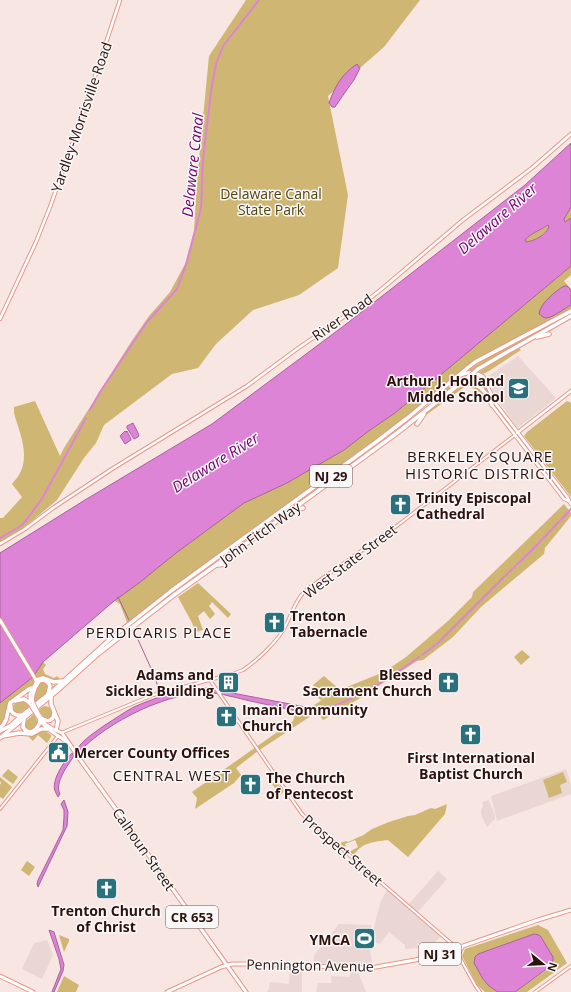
<svg xmlns="http://www.w3.org/2000/svg" width="571" height="992" viewBox="0 0 571 992" font-family="'Open Sans',sans-serif">
	<rect width="100%" height="100%" fill="#f8e6e3"/>
	<g fill="#ead7d3">
		<polygon points="518,356 556,398 519,427 516,426 496,398 488,378 490,375"/>
		<polygon points="566,769 571,785 571,794 497,821 491,796"/>
		<polygon points="489,800 495,816 495,819 487,827 482,817 481,811 483,806 482,802"/>
		<polygon points="438,871 447,879 416,914 442,935 429,949 418,943 418,948 405,949 405,945 389,932 380,944 371,941 377,915 381,901 386,891 393,893 408,905"/>
		<polygon points="339,924 371,925 370,947 372,966 341,966 313,965 314,957 315,954"/>
		<polygon points="47,940 53,955 42,979 22,969 34,943 35,943"/>
		<polygon points="290,968 302,968 302,992 266,992 269,989 270,982 289,984"/>
		<polygon points="350,970 357,970 366,992 316,992 317,988 318,983 331,983 331,976 350,977"/>
	</g>
	<g fill="#cfb773">
		<path d="M246 0H420L384 47 328 96 348 195 338 268 299 295 253 310 216 344 198 368 172 374 104 425 96 443 84 458 57 500 32 521 20 530 0 542V518H3L22 497 12 484C15 480 19 476 21 471 29 452 19 431 14 413V407L35 401 60 456 64 448 131 342 149 316 170 292 185 264 194 231 197 180 209 56Z"/>
		<polygon points="571,207 571,218 565,223 564,219"/>
		<path d="M549 225V226C547 234 534 241 526 242L525 240C532 233 541 230 549 225Z"/>
		<polygon points="571,266 571,275 564,281 571,289 571,311 475,362 410,416 128,625 120,604 113,600 139,583 176,553 244,503 287,483 344,450 370,430 395,413"/>
		<polygon points="571,313 571,314 493,358 474,370 468,370 492,355 530,335"/>
		<polygon points="519,348 521,350 489,371 483,374 479,372 498,359"/>
		<polygon points="470,373 439,398 437,396 462,376"/>
		<path d="M476 374C487 381 488 389 492 400L479 384 471 380V379Z"/>
		<path d="M465 384 476 385 482 390 489 400C483 395 475 387 466 386L422 418C432 406 451 392 465 384Z"/>
		<polygon points="567,401 571,403 571,497 524,436 527,432"/>
		<polygon points="564,504 571,513 571,516 545,548 544,554 481,607 453,637 423,660 417,661 357,700 323,720 319,714 311,716 258,751 236,768 241,775 234,783 195,809 197,798 192,792 293,721 297,710 307,710 332,693 384,672 406,657 448,621 472,597 473,592"/>
		<polygon points="198,583 231,614 228,618 212,602 209,606 215,614 210,619 204,611 198,616 203,630 196,632 191,621 178,597"/>
		<polygon points="522,650 530,657 521,665 514,657"/>
		<polygon points="43,662 46,665 43,669 45,674 54,678 57,676 61,680 55,681 48,677 35,683 32,688 10,701 5,721 0,726 0,703 33,677"/>
		<polygon points="324,676 339,689 331,693 321,700 313,694 317,690 313,685"/>
		<path d="M42 682C45 682 47 683 48 687L47 692 35 703C33 696 36 687 42 682Z"/>
		<path d="M24 700 28 702 30 706 18 714 13 712 12 709C14 703 18 701 24 700Z"/>
		<path d="M45 706 49 707C51 711 54 714 51 718L47 720 42 715 39 710 42 707Z"/>
		<polygon points="34,714 38,723 37,727 31,731 26,729 24,724 26,721"/>
		<polygon points="44,730 51,735 51,737 47,743 38,735 33,741 28,736 35,734"/>
		<polygon points="8,769 18,777 13,784 2,776"/>
		<polygon points="563,772 567,782 560,785 562,793 549,798 543,780"/>
		<polygon points="0,777 12,787 3,799 0,797 0,785 1,783 0,781"/>
		<polygon points="276,781 284,792 280,795 272,784"/>
		<path d="M447 804 445 814 408 857 388 840C374 842 362 842 354 855L348 851 349 850 351 851 358 847 355 840 345 844 346 846 344 847 340 843 346 841 348 842 361 836H362L372 829 389 822 408 816 415 815 431 808 435 809Z"/>
		<polygon points="27,861 35,867 29,876 21,870"/>
		<path d="M538 925 548 930 567 963 527 992H515L552 966 541 937 539 935 534 934 478 954 474 959C482 975 483 981 498 992H485L477 985 462 956 465 949Z"/>
		<polygon points="59,935 69,939 69,941 64,952"/>
		<polygon points="64,976 79,985 76,992 57,992"/>
	</g>
	<g fill="#dd84d6" stroke="#a86199" fill-rule="evenodd">
		<path d="M357 64 360 68 354 80 348 88 335 107H332L329 103C335 86 342 74 357 64Z"/>
		<path d="M571 143V207L564 219 565 222 571 218V266L395 413 370 430 344 450 287 483 244 503 176 553 139 583 114 601 43 662 33 677 0 703V553L85 500 212 424 341 328 525 185ZM548 225 549 226C547 235 534 241 526 242L525 240C531 233 541 230 548 225Z"/>
		<path d="M564 286H567L571 290V305C565 308 551 319 545 318 542 317 541 315 539 314 540 303 556 291 564 286Z"/>
		<polygon points="133,423 139,435 138,437 134,439 127,428 127,426"/>
		<polygon points="125,431 126,432 127,431 131,439 131,440 125,444 120,436"/>
		<path d="M206 688 311 708C310 709 308 710 306 710 297 712 287 709 279 707 264 704 249 701 234 697 227 696 220 693 213 693 170 690 107 722 79 752L77 749C85 738 94 733 105 725 115 719 124 712 134 707 156 697 182 689 206 688Z"/>
		<path d="M72 753 74 756C68 765 54 783 60 794L58 797C57 795 56 793 55 791 51 780 65 760 72 753Z"/>
		<polygon points="64,800 68,812 67,826 38,887 37,884 38,880 63,830 64,817 64,810 61,804"/>
		<polygon points="49,930 54,932 64,965 63,971 54,992 52,992 61,969 59,959"/>
		<polygon points="534,934 539,935 541,937 553,957 553,960 552,965 515,992 498,992 489,986 483,979 474,963 475,957 478,954"/>
	</g>
	<g fill="none" stroke-linecap="round" stroke-linejoin="round">
		<g stroke="#a86199" stroke-width="1">
			<polyline points="118,597 129,620"/>
			<polyline points="135,633 155,677 158,687"/>
		</g>
		<g stroke="#dd84d6" stroke-width="2">
			<polyline points="90,410 100,392 147,322 177,289 187,262 201,208 203,160 211,91 216,64 223,46 259,0"/>
			<polyline points="0,538 14,530 22,525 28,518 43,497 86,418"/>
			<polyline points="422,655 438,643 503,578 533,549 571,509"/>
			<path d="M314 709C340 711 397 673 419 657"/>
		</g>
		<defs>
			<g id="tertiary">
				<polyline points="210,680 302,814 452,944 455,949 475,985 480,992"/>
				<polyline points="220,694 225,676"/>
				<path d="M61 733 153 695 228 675C233 674 238 672 243 670 257 661 279 640 286 625 292 613 296 599 306 590L398 525 515 435"/>
				<polyline points="0,809 58,736"/>
				<polyline points="535,992 571,966"/>
			</g>
			<g id="secondary">
				<polyline points="0,319 36,242 50,207 82,116 120,0"/>
				<polyline points="483,377 496,404 568,498 569,501 571,504"/>
				<polyline points="492,405 564,499 569,501"/>
				<polyline points="517,433 571,391"/>
				<polyline points="0,544 25,529 53,508 112,469 247,386 297,349 364,303 383,288 463,220 532,168 571,134"/>
			</g>
			<g id="primary">
				<path d="M0 620 36 680C38 689 30 693 33 703"/>
				<polyline points="30,702 30,694 36,683"/>
				<polyline points="38,713 45,724 53,729 62,733 81,761 115,808 246,992"/>
				<path d="M37 715C45 730 54 732 67 742"/>
				<polyline points="449,951 450,943"/>
				<polyline points="458,955 462,947"/>
				<polyline points="0,976 33,992"/>
				<polyline points="167,992 221,967 232,964 264,964 353,968 376,967 415,960 440,954 538,920 571,910"/>
			</g>
			<g id="motorway">
				<polyline points="537,337 549,334"/>
				<polyline points="478,369 509,351 571,316"/>
				<path d="M460 375C469 371 476 372 483 377"/>
				<path d="M461 385C477 378 486 392 492 405"/>
				<polyline points="417,424 424,414"/>
				<polyline points="296,509 303,508"/>
				<polyline points="218,565 226,564"/>
				<polyline points="36,680 43,678 54,682 62,681"/>
				<path d="M36 686 39 681C44 679 48 681 50 686L48 694"/>
				<polyline points="51,697 51,704 58,721 56,730"/>
				<polyline points="15,701 24,699 30,703"/>
				<path d="M11 706C10 713 15 716 22 715"/>
				<path d="M41 718C46 721 49 722 53 718L54 713"/>
				<path d="M24 719 23 727C29 737 38 730 40 721"/>
				<polyline points="0,728 3,725 6,720 10,703 29,689 32,688"/>
				<polyline points="0,731 10,726 20,717 56,688 109,640 171,591 376,442 410,416 455,378 475,362 571,311"/>
				<polyline points="3,736 19,733 32,734 41,729 47,729"/>
				<polyline points="0,738 57,691 98,654 121,636 174,595 251,540 397,433 471,375"/>
			</g>
		</defs>
		<use href="#tertiary" stroke="#e89689" stroke-width="4"/>
		<use href="#secondary" stroke="#e89689" stroke-width="4.5"/>
		<use href="#primary" stroke="#e89689" stroke-width="5"/>
		<use href="#motorway" stroke="#e89689" stroke-width="5.5"/>
		<use href="#tertiary" stroke="#fff" stroke-width="2"/>
		<use href="#secondary" stroke="#fff" stroke-width="2.5"/>
		<use href="#primary" stroke="#fff" stroke-width="3"/>
		<use href="#motorway" stroke="#fff" stroke-width="3.5"/>
		<defs>
			<g id="primary-bridge">
				<polyline points="33,703 38,713"/>
				<polyline points="30,704 37,715"/>
			</g>
			<polyline id="motorway-bridge" points="471,375 478,369"/>
		</defs>
		<use href="#primary-bridge" stroke="#e89689" stroke-width="5" stroke-linecap="butt"/>
		<use href="#motorway-bridge" stroke="#e89689" stroke-width="5.5" stroke-linecap="butt"/>
		<use href="#primary-bridge" stroke="#fff" stroke-width="3"/>
		<use href="#motorway-bridge" stroke="#fff" stroke-width="3.5"/>
	</g>
	<defs>
		<symbol id="school-square" viewBox="-11 -11 22 22"><rect x="-9" y="-9" width="18" height="18" rx="4" fill="#2a717d" stroke="#f8f8f8"/><path d="M0-5L7-2L0 1L-7-2ZM-4 1L0 2.5L4 1V4Q0 6-4 4Z" fill="#fff"/></symbol>
		<symbol id="church-square" viewBox="-11 -11 22 22"><rect x="-9" y="-9" width="18" height="18" rx="4" fill="#2a717d" stroke="#f8f8f8"/><path d="M-1.2-6h2.4v3.5h3.3v2.4h-3.3V6h-2.4V-.1h-3.3v-2.4h3.3Z" fill="#fff"/></symbol>
		<symbol id="building-square" viewBox="-11 -11 22 22"><rect x="-9" y="-9" width="18" height="18" rx="4" fill="#2a717d" stroke="#f8f8f8"/><path d="M-4-6H4V6H1V3H-1V6H-4ZM-2.5-4.3h1.7v1.8h-1.7ZM.8-4.3h1.7v1.8H.8ZM-2.5-1h1.7V.8h-1.7ZM.8-1h1.7V.8H.8Z" fill="#fff"/></symbol>
		<symbol id="civic-square" viewBox="-11 -11 22 22"><rect x="-9" y="-9" width="18" height="18" rx="4" fill="#2a717d" stroke="#f8f8f8"/><path d="M-.6-6.5H3V-4.5H.6V-3L4-1V1h2V6H-6V1h2V-1L-.6-3ZM-1.2 2.5V6h2.4V2.5Z" fill="#fff"/></symbol>
		<symbol id="stadium-square" viewBox="-11 -11 22 22"><rect x="-9" y="-9" width="18" height="18" rx="4" fill="#2a717d" stroke="#f8f8f8"/><path d="M0-5a6.5 5 0 1 0 0 10a6.5 5 0 1 0 0-10ZM-3.5-1.8h7v3.6h-7Z" fill="#fff"/></symbol>
	</defs>
	<g fill-rule="evenodd">
		<use href="#school-square" x="506" y="376" width="25" height="25"/>
		<use href="#church-square" x="388" y="492" width="25" height="25"/>
		<use href="#church-square" x="262" y="610" width="25" height="25"/>
		<use href="#building-square" x="216" y="670" width="25" height="25"/>
		<use href="#church-square" x="436" y="670" width="25" height="25"/>
		<use href="#church-square" x="214" y="704" width="25" height="25"/>
		<use href="#church-square" x="458" y="722" width="25" height="25"/>
		<use href="#civic-square" x="46" y="740" width="25" height="25"/>
		<use href="#church-square" x="238" y="772" width="25" height="25"/>
		<use href="#church-square" x="94" y="876" width="25" height="25"/>
		<use href="#stadium-square" x="352" y="926" width="25" height="25"/>
	</g>
	<g text-anchor="middle" dominant-baseline="central" stroke-width="3" stroke-linejoin="round" paint-order="stroke">
		<g fill="#f8f8f8" stroke="#6b5653" stroke-width="1">
			<rect x="310" y="465" width="42" height="22" rx="3"/>
			<rect x="166" y="906" width="52" height="22" rx="3"/>
			<rect x="419" y="943" width="42" height="22" rx="3"/>
		</g>
		<g font-size="13" font-weight="bold" fill="#2e100c">
			<text x="331" y="476">NJ 29</text>
			<text x="192" y="917">CR 653</text>
			<text x="440" y="954">NJ 31</text>
		</g>
		<g font-size="14" fill="#2e100c" stroke="#f8f8f8">
			<text transform="translate(81 117) rotate(-71)">Yardley-Morrisville Road</text>
			<text transform="translate(342 317) rotate(-35)">River Road</text>
			<text transform="translate(260 533) rotate(-36)">John Fitch Way</text>
			<text transform="translate(350 561) rotate(-37)">West State Street</text>
			<text transform="translate(144 849) rotate(55)">Calhoun Street</text>
			<text transform="translate(343 850) rotate(41)">Prospect Street</text>
			<text transform="translate(310 965) rotate(1)">Pennington Avenue</text>
		</g>
		<g font-size="14" fill="#55440f" stroke="#f8f8f8">
			<text x="271" y="193">Delaware Canal<tspan x="271" dy="16">State Park</tspan></text>
		</g>
		<g font-size="14" font-weight="bold" fill="#2e100c" stroke="#f8f8f8" text-anchor="start">
			<text x="504" y="380" text-anchor="end">Arthur J. Holland<tspan x="504" dy="16">Middle School</tspan></text>
			<text x="416" y="497">Trinity Episcopal<tspan x="416" dy="16">Cathedral</tspan></text>
			<text x="290" y="615">Trenton<tspan x="290" dy="16">Tabernacle</tspan></text>
			<text x="214" y="674" text-anchor="end">Adams and<tspan x="214" dy="16">Sickles Building</tspan></text>
			<text x="432" y="674" text-anchor="end">Blessed<tspan x="432" dy="16">Sacrament Church</tspan></text>
			<text x="242" y="709">Imani Community<tspan x="242" dy="16">Church</tspan></text>
			<text x="74" y="752">Mercer County Offices</text>
			<text x="471" y="757" text-anchor="middle">First International<tspan x="471" dy="16">Baptist Church</tspan></text>
			<text x="266" y="777">The Church<tspan x="266" dy="16">of Pentecost</tspan></text>
			<text x="106" y="910" text-anchor="middle">Trenton Church<tspan x="106" dy="16">of Christ</tspan></text>
			<text x="350" y="939" text-anchor="end">YMCA</text>
		</g>
		<g font-size="15" font-style="italic" fill="#740071" stroke="#f8f8f8">
			<text transform="translate(192 165) rotate(-84)">Delaware Canal</text>
			<text transform="translate(497 218) rotate(-41)">Delaware River</text>
			<text transform="translate(215 462) rotate(-32)">Delaware River</text>
		</g>
		<g font-size="15" letter-spacing="1" fill="#2e100c" stroke="#f8f8f8">
			<text x="480" y="456">BERKELEY SQUARE<tspan x="480" dy="17">HISTORIC DISTRICT</tspan></text>
			<text x="159" y="632">PERDICARIS PLACE</text>
			<text x="172" y="775">CENTRAL WEST</text>
		</g>
	</g>
	<g transform="translate(543 964) rotate(108)" stroke="#f8f8f8" stroke-width="3" paint-order="stroke">
	<path d="M0-3L7 15L0 10L-7 15Z" fill="#2e100c"/>
	<text y="-6" font-size="11" font-weight="bold" text-anchor="middle" fill="#2e100c">N</text>
	</g>
</svg>
